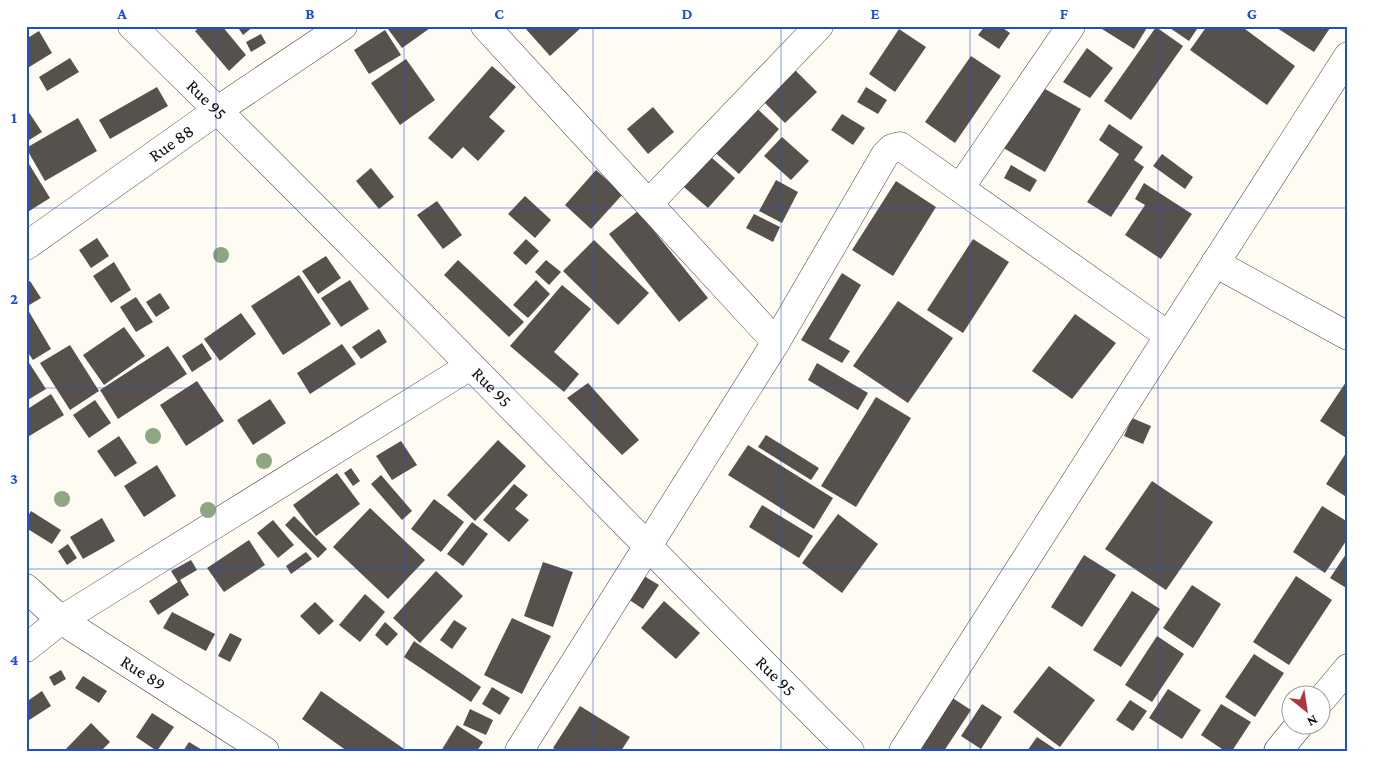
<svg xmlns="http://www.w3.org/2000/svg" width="1374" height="777" viewBox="0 0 1374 777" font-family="'Crimson Pro',serif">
	<rect width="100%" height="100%" fill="#fefbf3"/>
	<g fill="#57514d">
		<polygon points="201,26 222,26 246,55 229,71 195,31"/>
		<polygon points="237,26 254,26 243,35"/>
		<polygon points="392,26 433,26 402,48 388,29"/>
		<polygon points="527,26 583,26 550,56 525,28"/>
		<polygon points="985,26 1000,26 1010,33 999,49 978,35"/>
		<polygon points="1104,26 1148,26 1134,49 1102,29"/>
		<polygon points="1167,26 1199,26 1189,41"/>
		<polygon points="1207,26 1241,26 1295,66 1267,105 1190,50"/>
		<polygon points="1274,26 1328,26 1330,28 1314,52"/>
		<polygon points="1156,27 1183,46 1131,120 1104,101"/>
		<polygon points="899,29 926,47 895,92 869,74"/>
		<polygon points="385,30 401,55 369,74 354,50"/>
		<polygon points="39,31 52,53 26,69 26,39"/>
		<polygon points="261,34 266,43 251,52 246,42"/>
		<polygon points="1087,48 1113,68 1090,98 1063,82"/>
		<polygon points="971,56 1001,76 955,143 925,122"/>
		<polygon points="70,58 79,72 47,91 39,77"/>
		<polygon points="406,59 435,100 400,125 371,83"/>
		<polygon points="492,66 516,87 489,117 505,131 478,161 463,147 452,159 428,138"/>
		<polygon points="791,66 817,92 785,123 760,98"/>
		<polygon points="1036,84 1081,109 1045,172 1000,146"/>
		<polygon points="157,87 168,106 110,139 99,120"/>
		<polygon points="866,87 887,100 878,114 857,102"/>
		<polygon points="751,103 779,129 739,174 710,148"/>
		<polygon points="653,107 674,132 648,154 627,129"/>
		<polygon points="26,108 42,132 26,142"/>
		<polygon points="842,114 865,128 853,145 831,130"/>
		<polygon points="78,118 97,151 45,181 26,148"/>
		<polygon points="1109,124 1143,147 1134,160 1144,167 1111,217 1087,202 1119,154 1099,140"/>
		<polygon points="782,137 809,161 791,180 764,156"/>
		<polygon points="704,151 735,178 708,208 677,181"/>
		<polygon points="1162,154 1193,177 1185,189 1153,166"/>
		<polygon points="29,164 50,198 26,213 26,165"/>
		<polygon points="1011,165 1037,180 1030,192 1004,178"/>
		<polygon points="371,168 394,197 379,209 356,181"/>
		<polygon points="596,170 623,194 591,229 565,205"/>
		<polygon points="776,180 798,192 782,223 759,211"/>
		<polygon points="896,181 936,207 893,276 852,250"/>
		<polygon points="1144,183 1192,214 1161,259 1125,235 1145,205 1135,199"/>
		<polygon points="525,196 551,220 535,238 508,214"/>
		<polygon points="437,201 462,235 443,249 417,215"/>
		<polygon points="638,211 708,298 679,322 609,234"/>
		<polygon points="754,214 780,227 773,242 746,228"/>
		<polygon points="97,238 109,256 91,268 79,250"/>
		<polygon points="526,239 539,251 526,265 513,253"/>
		<polygon points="973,239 1009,262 963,333 927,310"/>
		<polygon points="594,240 649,293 618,325 563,271"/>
		<polygon points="326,256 341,278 318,294 302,271"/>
		<polygon points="458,260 524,322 509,337 444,275"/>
		<polygon points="546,260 561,272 549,285 535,272"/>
		<polygon points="114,262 131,290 111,303 93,276"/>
		<polygon points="842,273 861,285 829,339 850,351 842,363 801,340"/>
		<polygon points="299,275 331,324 283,355 251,306"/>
		<polygon points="350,280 369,309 341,327 321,298"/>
		<polygon points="536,280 550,294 528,318 513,305"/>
		<polygon points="30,281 41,298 26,307 26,283"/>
		<polygon points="562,285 591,309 554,352 579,374 564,392 510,346"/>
		<polygon points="160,293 170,308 156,317 146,302"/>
		<polygon points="136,297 153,322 136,332 120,307"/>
		<polygon points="898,301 953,338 908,403 853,366"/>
		<polygon points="28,310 51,349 33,360 26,350"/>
		<polygon points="241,313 256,334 220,361 204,339"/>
		<polygon points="1075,314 1116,343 1072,399 1032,371"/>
		<polygon points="124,327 145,356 104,385 83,355"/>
		<polygon points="379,329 387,342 361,359 352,347"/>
		<polygon points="202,343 212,359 192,372 182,356"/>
		<polygon points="342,344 356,364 310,394 297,373"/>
		<polygon points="70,345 99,391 70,410 40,363"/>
		<polygon points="168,346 187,374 118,419 100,390"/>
		<polygon points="26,358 46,389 26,401"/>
		<polygon points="817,363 868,393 858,410 808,380"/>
		<polygon points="1348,379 1348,439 1320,421"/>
		<polygon points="197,381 224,421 186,446 160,405"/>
		<polygon points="588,383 639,440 622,455 567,398"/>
		<polygon points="51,394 64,415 26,438 26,410"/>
		<polygon points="876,397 911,418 856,507 821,486"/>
		<polygon points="270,399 286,423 253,445 237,420"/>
		<polygon points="95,400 111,423 89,438 73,415"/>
		<polygon points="1132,418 1151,426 1143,444 1124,436"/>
		<polygon points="766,435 819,468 811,480 758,447"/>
		<polygon points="119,436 137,463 115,477 97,451"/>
		<polygon points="498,440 526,466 475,521 447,495"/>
		<polygon points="401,441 417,465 392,480 376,456"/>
		<polygon points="748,445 833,498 814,529 728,475"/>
		<polygon points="1346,453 1348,455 1348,498 1326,484"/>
		<polygon points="157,465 176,496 144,517 124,486"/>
		<polygon points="351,468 360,481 353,486 344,473"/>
		<polygon points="337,473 360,504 316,536 293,505"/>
		<polygon points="381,475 412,511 402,520 371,484"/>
		<polygon points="1152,481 1213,522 1166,590 1105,549"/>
		<polygon points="514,484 528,495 515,509 529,520 509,542 483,520"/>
		<polygon points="434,499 464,522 441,552 411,529"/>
		<polygon points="762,505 813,536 799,558 749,527"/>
		<polygon points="1322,506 1348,522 1348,538 1325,573 1293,552"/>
		<polygon points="370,508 425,560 388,599 333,547"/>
		<polygon points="31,511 61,530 52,544 26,528 26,519"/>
		<polygon points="838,514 878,544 842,593 802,563"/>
		<polygon points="294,516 327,549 318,558 285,525"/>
		<polygon points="102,518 115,541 83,559 70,537"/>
		<polygon points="273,520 294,545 278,558 257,533"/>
		<polygon points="472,522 488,534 463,566 447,554"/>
		<polygon points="249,540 265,565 224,592 207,568"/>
		<polygon points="68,544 77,558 67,565 58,551"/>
		<polygon points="1348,551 1348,589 1330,578"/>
		<polygon points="306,552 312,559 291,574 286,566"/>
		<polygon points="1084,555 1116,575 1082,627 1051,607"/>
		<polygon points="191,560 197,570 180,580 189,595 158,615 149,601 178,582 171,571"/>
		<polygon points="543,562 573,572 553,627 524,616"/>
		<polygon points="436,571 463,596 420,643 393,618"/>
		<polygon points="644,576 659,585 643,609 628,599"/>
		<polygon points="1296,576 1332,600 1289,665 1253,642"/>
		<polygon points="1192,585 1221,604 1193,648 1163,628"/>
		<polygon points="1132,591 1160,609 1121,667 1093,650"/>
		<polygon points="365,594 385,612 360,642 339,625"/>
		<polygon points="664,601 700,633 676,659 641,628"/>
		<polygon points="315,602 334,621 319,635 300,616"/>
		<polygon points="172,612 215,634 206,651 163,628"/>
		<polygon points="512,618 551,636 522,694 484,675"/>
		<polygon points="454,620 467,628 452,649 440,640"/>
		<polygon points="385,622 398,634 387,646 375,635"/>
		<polygon points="230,633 242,639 230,662 218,656"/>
		<polygon points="1157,636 1184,654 1152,702 1125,685"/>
		<polygon points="414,641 481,687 471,702 404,657"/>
		<polygon points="1254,654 1284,673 1255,717 1225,697"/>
		<polygon points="1049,666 1095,700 1060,747 1013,712"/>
		<polygon points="61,670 66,679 54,686 49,677"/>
		<polygon points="83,676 107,691 99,703 75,688"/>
		<polygon points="492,687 510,698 500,715 482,704"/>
		<polygon points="1168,689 1201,710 1182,739 1149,718"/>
		<polygon points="42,691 51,706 26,722 26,702"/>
		<polygon points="321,691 407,751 347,751 302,719"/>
		<polygon points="951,697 971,710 944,751 916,751"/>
		<polygon points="1130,700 1147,711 1133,731 1116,720"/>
		<polygon points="982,704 1002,717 981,749 961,736"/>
		<polygon points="1221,704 1251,722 1232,751 1225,751 1201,735"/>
		<polygon points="580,706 630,737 621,751 557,751 553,748"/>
		<polygon points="470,709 493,720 486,735 463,725"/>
		<polygon points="152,713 174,727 157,751 136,737"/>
		<polygon points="91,723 110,742 101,751 64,751"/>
		<polygon points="457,725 483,742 477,751 441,751"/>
		<polygon points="1037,737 1058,751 1027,751"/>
		<polygon points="189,742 204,751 183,751"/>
	</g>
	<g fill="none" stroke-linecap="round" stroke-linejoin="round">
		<defs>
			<g id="street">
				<path id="s1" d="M132 26C375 264 610 510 850 751"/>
				<polyline points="485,26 776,342"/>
				<polyline points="960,188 1071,26"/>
				<polyline points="649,203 819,26"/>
				<path id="s2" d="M26 246 218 110 343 26"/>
				<polyline points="1215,263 1348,336"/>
				<path id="s3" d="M26 588 61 620 265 751"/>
				<polyline points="26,648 61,620 470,366"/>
				<polyline points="1322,699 1348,668"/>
				<polyline points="519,751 776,342 885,155 892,148 900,146 1169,336"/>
				<polyline points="903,751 1348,56"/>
				<polyline points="1278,751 1300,724"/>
			</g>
		</defs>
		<use href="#street" stroke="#424242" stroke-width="29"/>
		<use href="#street" stroke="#fff" stroke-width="28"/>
	</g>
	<g fill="#8ea682">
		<circle cx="221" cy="255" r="8"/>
		<circle cx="153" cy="436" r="8"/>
		<circle cx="264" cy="461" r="8"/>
		<circle cx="62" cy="499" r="8"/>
		<circle cx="208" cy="510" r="8"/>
	</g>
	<path fill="none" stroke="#1d4ed8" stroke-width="1" stroke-opacity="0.55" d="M216 26V751M404 26V751M593 26V751M781 26V751M970 26V751M1158 26V751M26 208H1348M26 388H1348M26 569H1348"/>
	<g text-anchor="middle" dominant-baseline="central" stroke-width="5" stroke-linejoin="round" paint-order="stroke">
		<g font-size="18" fill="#0f0f0f" stroke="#fff">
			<text stroke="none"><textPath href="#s1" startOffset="105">Rue 95</textPath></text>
			<text stroke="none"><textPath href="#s2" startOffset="178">Rue 88</textPath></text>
			<text stroke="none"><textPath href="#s1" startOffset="510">Rue 95</textPath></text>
			<text stroke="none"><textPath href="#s3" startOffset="145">Rue 89</textPath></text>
			<text stroke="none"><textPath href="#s1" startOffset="915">Rue 95</textPath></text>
		</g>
	</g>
	<rect width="1374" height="777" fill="none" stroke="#ffffff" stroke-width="55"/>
	<g transform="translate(1306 710) rotate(150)"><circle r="24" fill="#ffffff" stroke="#9f9f9f"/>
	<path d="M0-4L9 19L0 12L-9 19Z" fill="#b0373e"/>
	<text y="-8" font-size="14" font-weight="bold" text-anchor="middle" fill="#0f0f0f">N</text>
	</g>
	<rect x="28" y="28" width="1318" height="722" fill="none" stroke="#1d4ed8" stroke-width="2"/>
	<g font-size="16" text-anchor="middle" font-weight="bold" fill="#1d4ed8">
		<text x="122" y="19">A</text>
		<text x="310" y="19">B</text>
		<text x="499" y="19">C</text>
		<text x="687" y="19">D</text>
		<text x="875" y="19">E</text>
		<text x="1064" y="19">F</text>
		<text x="1252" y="19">G</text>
		<text x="14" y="123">1</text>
		<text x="14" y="304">2</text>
		<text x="14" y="484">3</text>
		<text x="14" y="665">4</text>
	</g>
</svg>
